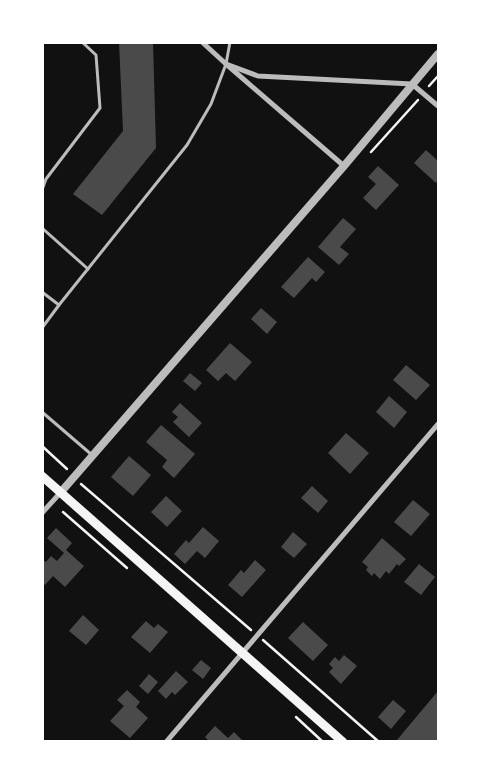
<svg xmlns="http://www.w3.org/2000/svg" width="481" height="784" viewBox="0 0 481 784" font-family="'Sofia Sans Condensed',sans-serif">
	<rect width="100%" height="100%" fill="#111"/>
	<g fill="#4a4a4a">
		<polygon points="119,42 153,42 156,148 102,215 73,194 123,131"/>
		<polygon points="426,150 438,161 438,180 436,183 414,163"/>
		<polygon points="378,166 399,185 376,210 363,198 376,184 368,177"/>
		<polygon points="343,218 356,229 340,247 349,254 339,265 318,247"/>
		<polygon points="308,257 325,272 316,282 312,278 294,298 281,287"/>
		<polygon points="261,308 277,322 267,334 251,319"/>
		<polygon points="230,343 252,362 235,381 226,373 218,381 206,370"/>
		<polygon points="406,365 430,385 416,400 393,380"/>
		<polygon points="190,373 202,383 195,391 183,381"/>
		<polygon points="389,396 407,412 394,428 376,412"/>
		<polygon points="180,403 202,423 189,437 173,422 178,417 172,412"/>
		<polygon points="161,425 195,454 174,478 162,467 167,460 146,442"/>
		<polygon points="346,433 369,453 350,474 328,453"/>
		<polygon points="129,456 151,475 133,496 111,477"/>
		<polygon points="312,486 328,501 318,513 301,498"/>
		<polygon points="166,496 182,511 167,527 151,512"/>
		<polygon points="413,500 430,514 411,536 394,522"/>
		<polygon points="203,527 219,541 205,558 197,551 185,564 174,554 186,540 189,543"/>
		<polygon points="56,528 72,543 66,550 84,566 65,587 53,576 45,585 42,583 42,559 46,562 51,556 57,561 64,553 47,538"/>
		<polygon points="293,532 307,544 294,558 281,547"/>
		<polygon points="382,538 406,559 399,566 397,564 389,574 386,571 380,579 374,573 372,576 366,570 368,567 362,562"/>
		<polygon points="255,560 266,570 242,597 228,585 241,570 244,573"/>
		<polygon points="419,564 435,577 421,595 404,582"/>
		<polygon points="83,615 99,630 86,645 69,631"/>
		<polygon points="146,621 154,628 158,624 168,632 150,653 131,637"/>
		<polygon points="303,622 328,645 313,661 288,638"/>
		<polygon points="344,655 357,666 341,684 329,672 333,668 329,664 335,657 339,661"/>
		<polygon points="201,660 211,668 203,679 192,670"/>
		<polygon points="176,671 188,682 175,695 172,692 166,699 158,691"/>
		<polygon points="149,674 158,682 148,694 139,686"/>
		<polygon points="127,690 140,702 136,707 148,718 130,738 110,721 124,706 117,700"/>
		<polygon points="438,691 438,742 399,742 397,740"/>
		<polygon points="393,700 406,711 391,729 378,717"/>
		<polygon points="215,726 228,738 234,732 244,742 210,742 205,737"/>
	</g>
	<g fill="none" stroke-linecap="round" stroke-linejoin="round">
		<g stroke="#f5f5f5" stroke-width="2.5">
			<polyline points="429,86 438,76"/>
			<polyline points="371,152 418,100"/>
			<polyline points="42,446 67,469"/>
			<polyline points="81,484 251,630"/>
			<polyline points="63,512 127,568"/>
			<polyline points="263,640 379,742"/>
			<polyline points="296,717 323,742"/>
		</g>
		<g stroke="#bcbcbc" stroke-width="3">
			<polyline points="42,190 46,179 100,108 96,55 82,42"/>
			<polyline points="42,228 88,269"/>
			<polyline points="42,292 59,305"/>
			<polyline points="42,328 59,305 187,145 211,104 226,64 230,42"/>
			<polyline points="42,412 92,455"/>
		</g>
		<g stroke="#bcbcbc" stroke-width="5">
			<polyline points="202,42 226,64 344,166"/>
			<polyline points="226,64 258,76 412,84 438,106"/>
			<polyline points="42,513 61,492"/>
			<polyline points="166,742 438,424"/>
		</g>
		<polyline stroke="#bcbcbc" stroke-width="8" points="61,492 344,166 438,54"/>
		<polyline stroke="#f5f5f5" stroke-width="9" points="42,476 343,742"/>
	</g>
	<rect width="481" height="784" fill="none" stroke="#ffffff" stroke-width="88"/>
</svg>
